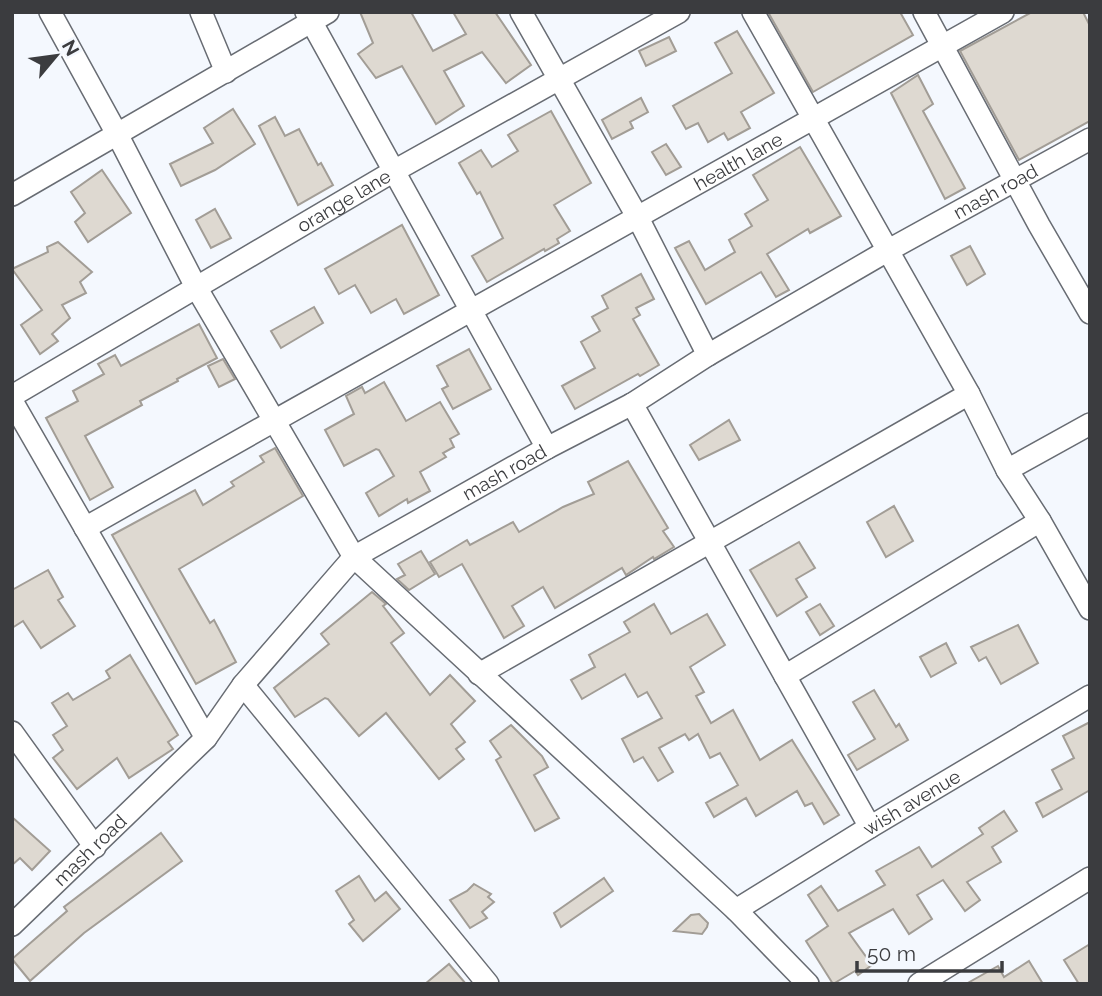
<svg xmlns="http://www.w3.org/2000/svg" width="1102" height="996" viewBox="0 0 1102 996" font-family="Raleway,sans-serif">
	<rect width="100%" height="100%" fill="#f4f8fe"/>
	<g fill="#ded9d1" stroke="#a29d96" stroke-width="2">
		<polygon points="360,12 411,12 433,51 466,34 453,12 495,12 531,65 506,83 482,52 444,71 464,106 436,124 402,66 376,78 358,54 373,43"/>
		<polygon points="768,12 900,12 913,35 813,92"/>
		<polygon points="1032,12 1083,12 1090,26 1090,121 1019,160 960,51"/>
		<polygon points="737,31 774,93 741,112 750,128 728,140 724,133 708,142 698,123 686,129 673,106 732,73 715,43"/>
		<polygon points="669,37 676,51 646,66 639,51"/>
		<polygon points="918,75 933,104 923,111 965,188 945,199 891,93"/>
		<polygon points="641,98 648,112 630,122 633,128 612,139 602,120"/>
		<polygon points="233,109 255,144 215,170 181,186 170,164 213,143 204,128"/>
		<polygon points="551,111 591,183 554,205 570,231 557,239 559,243 545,251 544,249 487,282 472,256 503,238 480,192 477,194 459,163 481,150 492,167 518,151 508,135"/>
		<polygon points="275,117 285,136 299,129 318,165 321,163 333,185 298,205 259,126"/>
		<polygon points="666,144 681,167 666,175 652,152"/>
		<polygon points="800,147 841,216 810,233 808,229 767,254 789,290 776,297 761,272 706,304 675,248 689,241 705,270 735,252 729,240 752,226 745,214 768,200 753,175"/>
		<polygon points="102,170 131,213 88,242 75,222 85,213 71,192"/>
		<polygon points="215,209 231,238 211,248 196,220"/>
		<polygon points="402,225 439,295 404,314 396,299 371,313 355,285 339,294 325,269"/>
		<polygon points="58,242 92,272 80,282 86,293 62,305 70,318 52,334 58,341 40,354 21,325 42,310 12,269 48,252 47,247"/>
		<polygon points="970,246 985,274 967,285 951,256"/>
		<polygon points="641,274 654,299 636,308 640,315 633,319 659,365 640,376 638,374 575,409 562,386 595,368 581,342 600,331 592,317 608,308 602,296"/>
		<polygon points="314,307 323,323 281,348 271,331"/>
		<polygon points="199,324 217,358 177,379 178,381 140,401 142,405 85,436 113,487 90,500 46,418 78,401 73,391 104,374 98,364 115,355 121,366"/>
		<polygon points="469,349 491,389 453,409 442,389 448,386 437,366"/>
		<polygon points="223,359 235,379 219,387 208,366"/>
		<polygon points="384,382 406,421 440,402 459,434 450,439 454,447 443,453 446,457 420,472 430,491 408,503 407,499 379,516 366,493 394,476 379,450 376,449 344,466 325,430 354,414 346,396 362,387 365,393"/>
		<polygon points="729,420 740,440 699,460 690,445"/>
		<polygon points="275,448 303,496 179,569 210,623 214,620 236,662 196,684 112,535 195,490 203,505 234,486 231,482 264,462 260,456"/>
		<polygon points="628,461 668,528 663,531 674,547 654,559 653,557 626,575 622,568 555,608 543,587 512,606 524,626 504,638 462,564 439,577 430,562 467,540 470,545 513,522 519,532 563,507 594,494 588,482"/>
		<polygon points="894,506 913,541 886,557 867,522"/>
		<polygon points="799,542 815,568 796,579 807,597 777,616 750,570"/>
		<polygon points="421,551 435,574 409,590 397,579 405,575 398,564"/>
		<polygon points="48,570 63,597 58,600 75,626 41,648 23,621 12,628 12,590"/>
		<polygon points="372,592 386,604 383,606 404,633 391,643 430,695 450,675 475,701 451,724 465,742 456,749 464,759 439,779 386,713 359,736 328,699 325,698 295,717 274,688 329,644 321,634"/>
		<polygon points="654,604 671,634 707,614 725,645 690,667 704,692 696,696 711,723 733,710 760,760 792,740 839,815 824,824 812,803 805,806 797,791 756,816 746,798 714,817 706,803 738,785 720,753 710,758 698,734 689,740 685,734 659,748 673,772 658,781 643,757 634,762 622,739 662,718 647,692 638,697 625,674 582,699 571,680 595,667 589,655 630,632 624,622"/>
		<polygon points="820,604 834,626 820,635 806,612"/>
		<polygon points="1018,625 1038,663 1001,684 986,657 979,661 971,647"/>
		<polygon points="946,643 956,663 931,677 920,657"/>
		<polygon points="130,655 178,735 168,742 173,749 129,778 117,758 77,789 53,758 63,750 53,735 67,726 52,703 68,693 73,700 110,678 106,671"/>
		<polygon points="874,690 896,727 899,724 908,740 857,770 848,755 875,739 853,702"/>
		<polygon points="1090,722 1090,790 1043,817 1036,803 1062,789 1052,770 1074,758 1063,736"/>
		<polygon points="511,725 542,756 548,767 534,775 559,818 535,831 496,760 501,757 490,741"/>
		<polygon points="1004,811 1017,831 992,847 1001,862 967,882 980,900 965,911 943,880 917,895 932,919 909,934 893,909 849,933 872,965 858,975 855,971 833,984 806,941 828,926 808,895 821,886 838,911 885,885 876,871 919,847 932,867 983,834 979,828"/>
		<polygon points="12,817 50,851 32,870 20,858 12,865"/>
		<polygon points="161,833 182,861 84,933 30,981 12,959 67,911 64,907"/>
		<polygon points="359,876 375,901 386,892 400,909 363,941 349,924 354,920 336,891"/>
		<polygon points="604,878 613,891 561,927 554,913"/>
		<polygon points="474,884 491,894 488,897 494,902 482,912 487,918 470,928 450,900 467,891"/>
		<polygon points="699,914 708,923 707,927 702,934 674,931 691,915"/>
		<polygon points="1090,944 1090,984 1079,984 1064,960"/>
		<polygon points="1029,961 1043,984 966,984 998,966 1004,977"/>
		<polygon points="449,964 466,984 425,984"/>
	</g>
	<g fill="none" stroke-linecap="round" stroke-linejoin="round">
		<defs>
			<g id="minor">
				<polyline points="50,12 117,134 196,287 354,557 736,910 808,984"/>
				<polyline points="201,12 226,72"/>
				<polyline points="306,12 547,448"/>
				<polyline points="521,12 638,218 708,355"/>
				<polyline points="753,12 969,394 1007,470 1040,521 1090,609"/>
				<polyline points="924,12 1039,225 1090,313"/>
				<polyline points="12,195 328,12"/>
				<path id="s1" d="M12 396 394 171 679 12"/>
				<polyline points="12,401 206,738"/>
				<polyline points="632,404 870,827"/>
				<polyline points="1007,470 1090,424"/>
				<path id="s2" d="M85 528C390 354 698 185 1003 12"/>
				<polyline points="479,674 969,394"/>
				<polyline points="785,676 1040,521"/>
				<polyline points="243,685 488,984"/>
				<polyline points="12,732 95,847"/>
				<path id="s3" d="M736 910 870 827 1090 696"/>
				<path id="s4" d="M12 925 206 738 243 685 354 557 547 448 632 404 708 355 887 251 1090 139"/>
				<polyline points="919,984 1090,878"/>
			</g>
		</defs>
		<use href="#minor" stroke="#686c73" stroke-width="24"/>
		<use href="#minor" stroke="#fff" stroke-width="21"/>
	</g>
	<g text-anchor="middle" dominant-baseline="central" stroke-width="5" stroke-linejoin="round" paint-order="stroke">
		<g font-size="19" fill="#3b3c3f" stroke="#f4f8fe">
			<text stroke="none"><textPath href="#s2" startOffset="749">health lane</textPath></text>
			<text stroke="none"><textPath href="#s4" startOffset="1242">mash road</textPath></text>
			<text stroke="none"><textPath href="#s1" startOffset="385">orange lane</textPath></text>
			<text stroke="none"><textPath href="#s4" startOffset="676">mash road</textPath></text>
			<text stroke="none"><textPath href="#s3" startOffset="206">wish avenue</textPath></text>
			<text stroke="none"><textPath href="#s4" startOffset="108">mash road</textPath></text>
		</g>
	</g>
	<rect width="1102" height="996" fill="none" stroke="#3b3c3f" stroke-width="28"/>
	<g transform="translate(56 56) rotate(61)" stroke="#f4f8fe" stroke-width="5" paint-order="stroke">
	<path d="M0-5L12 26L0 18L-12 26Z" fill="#3b3c3f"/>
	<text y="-10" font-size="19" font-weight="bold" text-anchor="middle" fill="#3b3c3f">N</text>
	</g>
	<path d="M857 961v10h145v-10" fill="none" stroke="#3b3c3f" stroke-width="3.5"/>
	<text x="867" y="961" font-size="21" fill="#3b3c3f" stroke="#f4f8fe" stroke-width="5" paint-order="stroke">50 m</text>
</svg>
